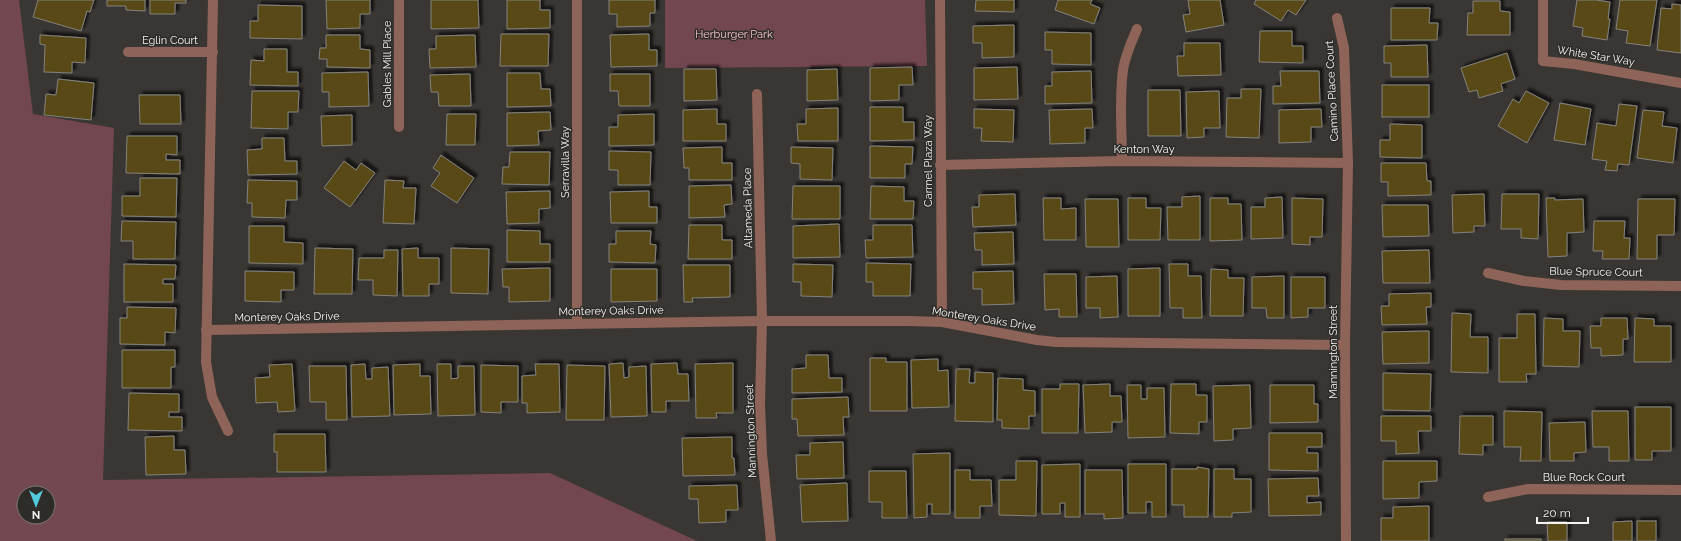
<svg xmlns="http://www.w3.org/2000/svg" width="1681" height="541" viewBox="0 0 1681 541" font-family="Raleway,sans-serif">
	<defs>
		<filter id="shadow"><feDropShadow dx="3.5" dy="-3.5" stdDeviation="1" flood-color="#0009"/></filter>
	</defs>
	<rect width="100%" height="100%" fill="#393633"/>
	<g fill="#72474f" fill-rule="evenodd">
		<path d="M0 0H19L33 114 114 128 103 480 550 473 697 541H0ZM24 493H48V517H24Z"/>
		<polygon points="665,0 925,0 927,66 665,68"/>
	</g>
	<g fill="#584a16" stroke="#83827e" filter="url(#shadow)">
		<polygon points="38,0 94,0 90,12 87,11 81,31 33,17"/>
		<polygon points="107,0 145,0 145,11 126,10 126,6 107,6"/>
		<polygon points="150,0 186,0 186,3 175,3 175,14 150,14"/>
		<polygon points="326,0 370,0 370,14 360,14 360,28 327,29"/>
		<polygon points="431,0 478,0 479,28 431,29"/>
		<polygon points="507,0 540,0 540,10 550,10 550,28 507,29"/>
		<polygon points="609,0 655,0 655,13 650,13 650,26 617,27 617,14 609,14"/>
		<polygon points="976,0 1014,0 1014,12 975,11"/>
		<polygon points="1058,0 1092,0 1090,4 1100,8 1094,24 1055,10"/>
		<polygon points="1188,0 1220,0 1224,25 1186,32 1183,15 1190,14"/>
		<polygon points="1256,0 1306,0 1296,15 1288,10 1281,21 1254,4"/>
		<polygon points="1577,0 1596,0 1610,2 1608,19 1610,19 1607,40 1582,36 1583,28 1573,26"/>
		<polygon points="1620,0 1657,0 1650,46 1626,43 1628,31 1616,29"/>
		<polygon points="1473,1 1500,1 1500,11 1510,12 1510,35 1467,35 1468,13 1473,13"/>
		<polygon points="1672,4 1681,5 1681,53 1657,50 1661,8 1672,9"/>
		<polygon points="258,5 302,6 302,39 250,38 250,21 258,21"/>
		<polygon points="1391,8 1430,8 1429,23 1438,23 1437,40 1391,40"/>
		<polygon points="1014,25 1014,57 982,58 982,43 973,43 973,26"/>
		<polygon points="1260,31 1292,31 1292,46 1303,46 1303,63 1259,62"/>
		<polygon points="1045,32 1091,33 1091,65 1052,64 1052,50 1045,50"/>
		<polygon points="501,34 549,34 548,66 500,66"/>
		<polygon points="649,34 649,50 657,50 657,66 611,67 610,35"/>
		<polygon points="40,35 86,38 85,63 72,62 72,73 44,72 45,45 40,44"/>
		<polygon points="326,35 360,35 360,49 370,50 370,68 327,67 327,59 319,59 320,48 326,48"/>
		<polygon points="475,35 476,67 430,68 429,49 436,49 436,36"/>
		<polygon points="1184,43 1220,43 1221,75 1178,76 1177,56 1184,56"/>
		<polygon points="1427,45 1428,77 1391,77 1391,63 1384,63 1384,46"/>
		<polygon points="264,49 287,49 287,72 298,72 298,86 250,85 251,60 264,61"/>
		<polygon points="1507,53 1515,79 1501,84 1503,91 1479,98 1477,90 1469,92 1461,68"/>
		<polygon points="912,67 913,85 899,85 899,100 870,101 870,68"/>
		<polygon points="1017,67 1018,99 974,100 974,68"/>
		<polygon points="684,69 716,69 717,100 684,101"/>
		<polygon points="837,69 838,100 807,101 807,70"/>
		<polygon points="1091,71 1092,103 1045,104 1045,86 1052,86 1052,72"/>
		<polygon points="1280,71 1319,71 1320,103 1273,104 1273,86 1281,86"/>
		<polygon points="368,72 369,106 329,107 329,92 322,92 322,73"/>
		<polygon points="507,73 540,73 541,89 550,89 551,106 507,107"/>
		<polygon points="470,74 471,106 439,106 438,92 431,92 430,75"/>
		<polygon points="610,74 650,74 650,106 619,106 618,91 610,91"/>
		<polygon points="58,79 94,83 91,120 44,115 46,94 56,95"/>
		<rect x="1382" y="85" width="47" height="32"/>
		<polygon points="1241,89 1261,89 1259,138 1226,137 1227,98 1241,98"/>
		<polygon points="1148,90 1180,90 1181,136 1148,136"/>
		<polygon points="252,91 299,91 298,112 288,112 288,129 251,128"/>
		<polygon points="1219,91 1220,128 1204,128 1204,137 1187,138 1186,92"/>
		<polygon points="1526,91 1549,103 1527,143 1498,126 1513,99 1519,103"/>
		<polygon points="139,95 180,95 181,124 140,124"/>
		<polygon points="1560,103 1591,109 1585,145 1554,140"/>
		<polygon points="1619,104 1637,106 1629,165 1618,164 1617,171 1605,170 1607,161 1592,159 1597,123 1616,126"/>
		<polygon points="870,107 903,107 903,122 914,122 914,140 870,141"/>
		<polygon points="838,108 838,141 798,141 797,124 806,124 806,109"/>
		<polygon points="717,109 717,124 726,124 726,141 683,141 683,110"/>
		<polygon points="974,109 1014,110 1013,142 981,141 982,128 974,128"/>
		<polygon points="1092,109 1093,128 1085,128 1085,143 1050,144 1049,110"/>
		<polygon points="1321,109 1322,127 1311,127 1311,142 1279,143 1279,110"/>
		<polygon points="1643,110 1664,112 1662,126 1677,128 1673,163 1637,158"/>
		<polygon points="550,112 551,130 538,131 539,145 507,146 507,113"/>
		<polygon points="447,114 476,114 475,145 446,145"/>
		<polygon points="654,114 654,145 609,146 609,127 618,127 618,115"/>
		<polygon points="352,115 352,145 322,146 321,116"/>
		<polygon points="1390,124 1422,125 1422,158 1380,157 1380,140 1390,140"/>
		<polygon points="127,136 177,136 177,155 166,154 166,160 180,160 180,174 126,173"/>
		<polygon points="262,138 284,138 285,161 297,161 297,174 248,175 247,150 262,149"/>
		<polygon points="870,146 913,147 912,164 905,164 905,178 870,178"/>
		<polygon points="722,147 722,163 732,163 732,180 689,180 689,168 684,168 683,148"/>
		<polygon points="791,147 833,148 832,180 800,179 800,164 791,163"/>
		<polygon points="609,151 651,152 650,185 618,185 618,170 609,170"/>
		<polygon points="510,152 550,152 549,185 502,184 503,167 509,167"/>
		<polygon points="441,155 474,178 457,203 431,186 440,173 433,168"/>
		<polygon points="344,161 356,170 361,163 375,173 350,207 324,188"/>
		<polygon points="1381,163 1426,163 1427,181 1431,181 1431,195 1388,196 1388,182 1381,182"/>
		<polygon points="140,178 177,178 176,217 122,216 122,196 140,196"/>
		<polygon points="248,180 297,181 297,200 286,200 285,218 252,217 252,203 247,203"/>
		<polygon points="385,180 404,181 403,188 416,188 414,224 383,223"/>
		<polygon points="731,185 732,204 724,205 725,217 689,218 689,186"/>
		<polygon points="793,186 840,186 840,219 792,219"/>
		<polygon points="871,186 904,187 904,201 914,201 913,219 870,219"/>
		<polygon points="550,191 550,208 539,209 539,223 507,224 506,192"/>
		<polygon points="649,191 649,207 657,207 657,223 611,223 610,192"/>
		<polygon points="1015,194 1016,225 973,227 972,207 979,207 979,195"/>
		<polygon points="1484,194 1485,226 1474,226 1474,232 1453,233 1452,195"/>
		<polygon points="1502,194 1539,194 1538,239 1521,238 1521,229 1501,229"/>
		<polygon points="1200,196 1200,240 1168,240 1167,207 1182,207 1182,197"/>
		<polygon points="1282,197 1283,238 1251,239 1251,207 1265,207 1265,198"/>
		<polygon points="1043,198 1061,198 1061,209 1076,208 1076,240 1044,240"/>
		<polygon points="1128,198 1146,198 1146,208 1161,208 1160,240 1128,240"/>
		<polygon points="1210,198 1228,198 1228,204 1241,204 1242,240 1210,241"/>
		<polygon points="1292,198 1323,199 1322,237 1310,237 1310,245 1292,244"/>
		<polygon points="1546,198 1555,198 1555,200 1583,199 1584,232 1567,233 1567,256 1548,257"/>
		<polygon points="1085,199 1118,199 1119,247 1086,247"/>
		<polygon points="1638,199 1675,199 1674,235 1657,235 1657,259 1637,259"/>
		<polygon points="1382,205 1428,205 1429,236 1383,237"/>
		<polygon points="122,221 176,222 175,259 133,259 133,241 121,241"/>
		<polygon points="1594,221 1625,221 1624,238 1630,238 1629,259 1602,259 1603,251 1593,251"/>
		<polygon points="839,224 840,257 793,258 793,226"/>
		<polygon points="689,225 722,225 722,240 732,240 732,259 688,259"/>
		<polygon points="873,225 912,225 913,257 866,258 865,240 873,240"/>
		<polygon points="249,226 284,226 284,242 303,243 303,264 249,263"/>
		<polygon points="507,230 540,231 540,244 550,244 550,262 507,262"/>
		<polygon points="616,231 651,231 650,244 656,245 655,263 609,262 609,244 616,244"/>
		<polygon points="1013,232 1014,264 982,265 982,250 975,250 974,233"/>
		<polygon points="315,248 353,249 352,294 314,294"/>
		<polygon points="418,248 418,258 439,258 439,284 429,284 429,296 403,296 402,249"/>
		<polygon points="451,248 489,249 488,294 451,293"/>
		<polygon points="384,250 398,250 397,296 373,295 373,280 358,280 359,258 384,258"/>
		<polygon points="1429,250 1430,283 1383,283 1382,251"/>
		<polygon points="866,263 911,264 910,296 873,296 873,282 866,282"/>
		<polygon points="124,264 176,265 175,279 163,279 163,284 173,284 173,302 124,302"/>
		<polygon points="793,264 833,265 832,297 801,296 801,282 793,282"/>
		<polygon points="1169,264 1188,264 1188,276 1201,276 1202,318 1183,318 1183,308 1170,308"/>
		<polygon points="683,265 730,265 730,297 692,298 693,302 684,302"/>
		<polygon points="550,268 550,301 509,302 509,287 503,287 502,269"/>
		<polygon points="1160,268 1160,316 1128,316 1128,269"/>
		<polygon points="611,269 657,269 657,301 611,302"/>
		<polygon points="1211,269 1228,270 1228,278 1244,278 1243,316 1210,316"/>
		<polygon points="245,271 294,272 294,290 281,290 281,302 245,301"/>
		<polygon points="1013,271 1014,304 982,305 982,289 973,289 973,272"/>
		<polygon points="1044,274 1076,274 1077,317 1059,317 1059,309 1045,310"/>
		<polygon points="1117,276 1118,317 1100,318 1100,308 1086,308 1086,277"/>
		<polygon points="1284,276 1284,318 1267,318 1266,308 1252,308 1252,277"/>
		<polygon points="1291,277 1325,277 1325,308 1308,308 1308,317 1291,318"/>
		<polygon points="1431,293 1431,307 1426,307 1427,324 1382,325 1381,306 1389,306 1389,294"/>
		<polygon points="127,307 176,308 175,333 165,332 165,345 120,344 120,318 127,318"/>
		<polygon points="1452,313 1471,314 1470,337 1488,337 1488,373 1451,372"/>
		<polygon points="1517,314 1535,314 1536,374 1526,374 1527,382 1499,382 1499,338 1517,338"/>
		<polygon points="1544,318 1563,319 1563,331 1580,331 1579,367 1543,366"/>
		<polygon points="1601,318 1627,318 1628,339 1623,339 1623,355 1601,356 1601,348 1591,348 1590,326 1601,326"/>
		<polygon points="1635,318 1654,319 1654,326 1671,326 1671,362 1634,362"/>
		<polygon points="1429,331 1429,363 1383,364 1382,332"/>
		<polygon points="122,350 175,350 175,367 171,367 171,388 122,388"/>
		<polygon points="806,355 828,355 829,378 842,378 842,392 792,393 792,369 806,368"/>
		<polygon points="870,358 886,358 886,362 907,362 907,411 870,411"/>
		<polygon points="938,359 938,371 948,370 949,407 912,408 911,360"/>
		<polygon points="623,363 624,378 629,377 629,367 646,366 647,416 611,417 609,364"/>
		<polygon points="677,363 678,374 688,374 689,401 666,401 666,412 652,412 651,364"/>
		<polygon points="733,363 733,413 716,413 717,418 696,418 695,364"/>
		<polygon points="292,364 295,411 278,412 277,402 256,403 255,378 270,377 269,365"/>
		<polygon points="365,364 366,379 372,379 372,368 388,367 390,416 352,417 351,365"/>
		<polygon points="420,364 420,376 430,376 431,414 394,415 393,365"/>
		<polygon points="437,364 451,364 451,379 458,378 458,366 474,366 475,415 438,416"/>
		<polygon points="535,364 559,364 560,412 527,413 527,403 522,403 522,376 536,375"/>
		<polygon points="481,365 518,366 518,402 501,402 501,413 481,412"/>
		<polygon points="567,365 605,366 604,420 566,420"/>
		<polygon points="309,366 346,366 347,420 326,420 326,402 310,402"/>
		<polygon points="956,369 970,369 969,383 975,383 975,372 993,373 993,422 955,421"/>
		<polygon points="1383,373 1431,374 1430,411 1383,410"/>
		<polygon points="998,378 1023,379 1023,390 1035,391 1035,416 1029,416 1029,429 1002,428 1002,420 997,420"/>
		<polygon points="1060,384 1079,384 1078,433 1042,433 1042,389 1060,389"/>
		<polygon points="1110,384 1110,396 1121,396 1122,422 1112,422 1112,432 1085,433 1083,385"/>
		<polygon points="1171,384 1196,384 1196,395 1207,395 1207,422 1199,422 1199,434 1170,433"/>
		<polygon points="1127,385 1141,385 1141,399 1147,399 1147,388 1164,388 1165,437 1128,438"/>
		<polygon points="1250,385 1251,428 1233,429 1233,440 1214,441 1213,386"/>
		<polygon points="1270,385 1314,385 1314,404 1318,404 1318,422 1270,423"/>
		<polygon points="129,393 179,394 179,412 169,412 169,417 182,417 182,431 128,430"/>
		<polygon points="848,397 849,417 843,417 844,435 798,436 797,419 792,419 792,399"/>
		<polygon points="1635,407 1671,407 1671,451 1652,451 1652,460 1635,460"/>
		<polygon points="1504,411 1542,412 1541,461 1520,461 1521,447 1504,447"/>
		<polygon points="1592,411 1628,411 1629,461 1609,461 1609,447 1593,447"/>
		<polygon points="1381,416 1431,416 1431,431 1418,431 1419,453 1396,454 1396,441 1381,441"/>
		<polygon points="1460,416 1493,416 1493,445 1483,445 1483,455 1459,454"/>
		<polygon points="1585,422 1586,452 1574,453 1574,461 1550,461 1549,423"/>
		<polygon points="1269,433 1322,433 1322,447 1307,447 1307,453 1318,453 1318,471 1269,470"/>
		<polygon points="274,434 325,434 326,472 277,472 277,452 274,452"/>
		<polygon points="174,436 174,450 185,450 186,474 146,475 145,437"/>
		<polygon points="732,437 732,458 734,458 735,475 683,476 682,438"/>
		<polygon points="843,442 844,478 797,479 796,455 810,455 810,443"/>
		<polygon points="950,453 950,514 932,514 932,504 927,504 927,517 914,518 913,454"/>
		<polygon points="1016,461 1037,461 1036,516 999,515 999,480 1016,480"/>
		<polygon points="1383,461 1437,461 1437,481 1419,482 1419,498 1383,499"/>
		<polygon points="1080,464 1080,517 1065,517 1065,503 1060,503 1060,514 1042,514 1042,465"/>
		<polygon points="1128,464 1166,464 1166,517 1152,517 1152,502 1146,502 1146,513 1128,513"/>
		<polygon points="1197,467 1209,469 1208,517 1184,517 1184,505 1172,505 1172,469 1197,469"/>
		<polygon points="1214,469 1234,469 1234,479 1251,479 1251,512 1232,513 1232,517 1214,517"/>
		<polygon points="955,470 970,470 970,480 991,480 992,506 980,506 980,518 955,518"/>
		<polygon points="1085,470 1122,470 1123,518 1104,519 1104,514 1085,514"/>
		<polygon points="869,471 906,471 907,518 882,518 882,502 869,502"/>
		<polygon points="1318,478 1319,496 1307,496 1307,503 1321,502 1321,515 1269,516 1268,479"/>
		<polygon points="847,483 848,521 802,522 800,485"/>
		<polygon points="737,485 738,510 726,510 726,522 699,523 698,499 689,499 689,486"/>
		<polygon points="1429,506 1429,541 1381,541 1381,518 1393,518 1393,507"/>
		<polygon points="1632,521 1632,541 1613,541 1613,522"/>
		<rect x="1637" y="521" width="19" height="20"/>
		<polygon points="1547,522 1567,522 1567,541 1548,541"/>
		<rect x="1505" y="539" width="36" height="2"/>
	</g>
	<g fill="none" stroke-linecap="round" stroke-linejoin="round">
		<g stroke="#8f6458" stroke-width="10">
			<polyline points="213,0 206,362 212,397 228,431"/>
			<polyline points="399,0 399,127"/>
			<polyline points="940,0 942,322"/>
			<polyline points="1543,0 1543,61 1574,64 1681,83"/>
			<polyline points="1337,18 1344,48 1348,163 1345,345 1346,541"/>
			<polyline points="128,52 213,52"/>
			<polyline points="757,94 762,321 760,404 762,454 771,541"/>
			<path d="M1122 161C1122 131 1119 100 1123 70 1125 56 1131 43 1137 29"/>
			<polyline points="940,165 1122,161 1348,163"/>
			<polyline points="1488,273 1524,281 1561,285 1681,286"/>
			<polyline points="577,323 577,0"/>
			<polyline points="206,330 762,321 909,321 942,322 1037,340 1056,342 1345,345"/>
			<polyline points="1488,497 1528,489 1681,490"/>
		</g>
	</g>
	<g text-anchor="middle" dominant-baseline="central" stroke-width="3" stroke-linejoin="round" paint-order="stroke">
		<g font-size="11" fill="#f9c4cd" stroke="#2e2c29">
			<text x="734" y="34">Herburger Park</text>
		</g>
		<g font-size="11" fill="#f5f3f1" stroke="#2e2c29">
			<text x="170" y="40">Eglin Court</text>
			<text transform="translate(1596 56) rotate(9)">White Star Way</text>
			<text transform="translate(387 64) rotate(-90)">Gables Mill Place</text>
			<text transform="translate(1332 91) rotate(-93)">Camino Place Court</text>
			<text x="1144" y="149">Kenton Way</text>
			<text transform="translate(928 161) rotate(-90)">Carmel Plaza Way</text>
			<text transform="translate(565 162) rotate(-90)">Serravilla Way</text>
			<text transform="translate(748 208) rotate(-91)">Altameda Place</text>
			<text transform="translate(1596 272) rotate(1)">Blue Spruce Court</text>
			<text transform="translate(611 311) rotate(-1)">Monterey Oaks Drive</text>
			<text transform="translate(287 317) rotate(-1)">Monterey Oaks Drive</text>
			<text transform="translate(984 319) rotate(9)">Monterey Oaks Drive</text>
			<text transform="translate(1333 352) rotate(-90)">Mannington Street</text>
			<text transform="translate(751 431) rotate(-92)">Mannington Street</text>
			<text x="1584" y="477">Blue Rock Court</text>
		</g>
	</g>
	<g transform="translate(36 505) rotate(180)"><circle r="19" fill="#2e2c29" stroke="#7e7c79"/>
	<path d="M0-3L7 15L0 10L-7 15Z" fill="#53cbdc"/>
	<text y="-6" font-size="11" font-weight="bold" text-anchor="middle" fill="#f5f3f1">N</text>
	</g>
	<path d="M1537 517v6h51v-6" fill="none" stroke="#f5f3f1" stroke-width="2"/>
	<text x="1543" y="517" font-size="12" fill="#f5f3f1" stroke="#2e2c29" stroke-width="3" paint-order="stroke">20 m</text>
</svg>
